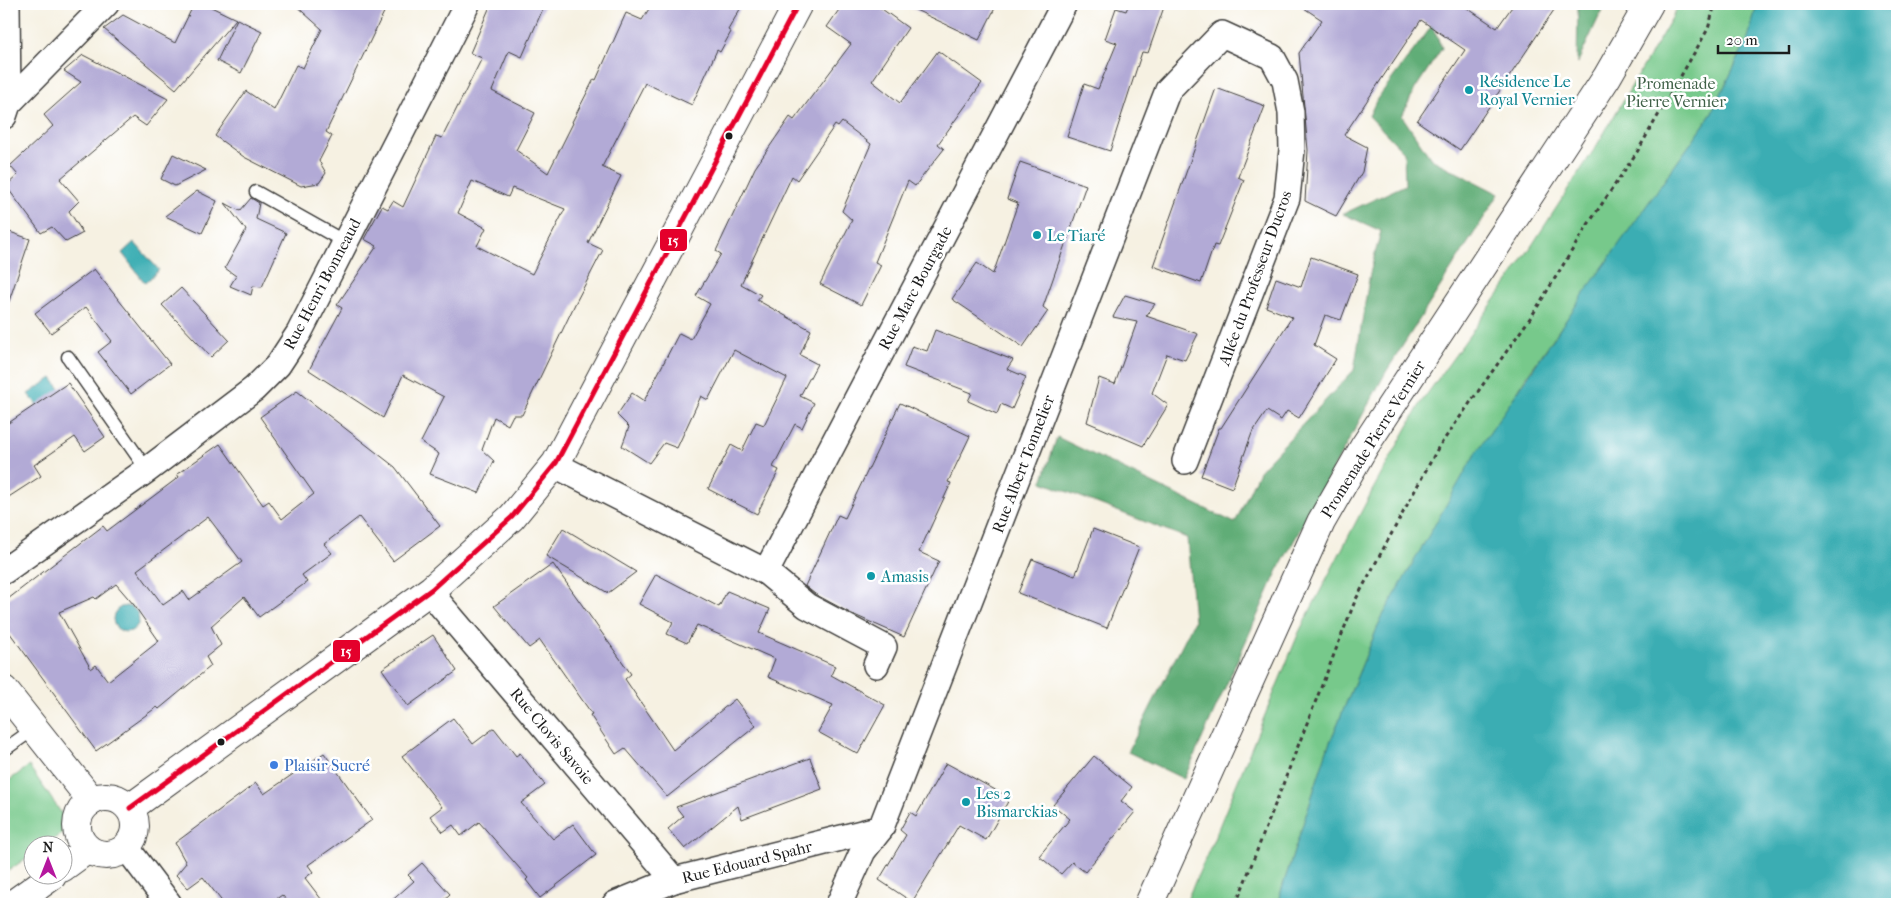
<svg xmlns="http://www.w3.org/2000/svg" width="1901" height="908" viewBox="0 0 1901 908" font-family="'IM FELL French Canon',serif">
	<rect width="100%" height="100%" fill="#fff"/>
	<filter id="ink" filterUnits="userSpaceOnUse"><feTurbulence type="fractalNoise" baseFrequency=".02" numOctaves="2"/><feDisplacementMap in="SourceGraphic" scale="10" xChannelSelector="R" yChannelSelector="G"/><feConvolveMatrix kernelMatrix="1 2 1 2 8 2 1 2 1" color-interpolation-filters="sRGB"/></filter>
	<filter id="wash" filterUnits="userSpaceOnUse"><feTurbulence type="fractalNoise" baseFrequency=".0096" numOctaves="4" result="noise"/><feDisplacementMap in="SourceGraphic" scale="20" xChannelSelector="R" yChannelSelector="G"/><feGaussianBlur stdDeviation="1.12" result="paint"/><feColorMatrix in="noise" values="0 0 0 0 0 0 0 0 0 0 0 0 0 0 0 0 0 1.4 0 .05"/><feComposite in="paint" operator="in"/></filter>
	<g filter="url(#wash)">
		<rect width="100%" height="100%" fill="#f6f1e2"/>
		<g fill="#77c98b" stroke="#4a7254">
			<polygon points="1678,4 1757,4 1748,39 1710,116 1526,377 1381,619 1328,747 1277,904 1185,904 1214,839 1299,632 1372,491 1422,401 1512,276 1597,145 1676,11"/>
			<polygon points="29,766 71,827 45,845 32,846 32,854 4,874 4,784"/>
		</g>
		<g fill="#61ad77" stroke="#3e644a">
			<polygon points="1578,4 1605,4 1577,64"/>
			<polygon points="1432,26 1442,48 1415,89 1402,116 1431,159 1499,194 1386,372 1277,572 1184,779 1128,752 1194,621 1187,538 1042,482 1057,437 1235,523 1259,471 1354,370 1370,273 1381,231 1343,214 1405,185 1404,152 1369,116 1377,99"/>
		</g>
		<g fill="#3badb3" stroke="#2c6468">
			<polygon points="1757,4 1897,4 1897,904 1277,904 1328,747 1381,619 1474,456 1583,295 1710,116 1748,39"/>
			<polygon points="134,242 159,270 145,283 122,253"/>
			<polygon points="52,378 64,394 39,407 28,394"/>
			<circle cx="126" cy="619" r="13"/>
		</g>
		<g id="blocks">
			<g fill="#b2aad6" fill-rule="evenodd">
				<polygon points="194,4 205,4 236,19 176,89 104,29 123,15 175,43"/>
				<polygon points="294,4 388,4 326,132 332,136 319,161 326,173 319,183 301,186 244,157 215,136 246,91 274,110 296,65 303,68 322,29"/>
				<path d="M491 4H545L522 57 509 51 492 91 535 113 516 150 548 173 573 123 572 122 594 79 596 80 626 13 642 20 652 4H743L728 30 731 32 720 52 717 50 692 105 645 83 602 167 621 176 588 243 603 250 575 304 522 415H513L508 425 494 417 482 450 494 461 479 493 430 474 439 454 421 442 444 397 403 375 383 418 309 370 342 308 337 305 377 246 364 239 382 206 388 209 393 201 403 207 436 136 442 138 482 58 470 53ZM472 181 508 197 512 188 565 209 532 274 477 246 486 228 458 213Z"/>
				<polygon points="843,4 875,4 908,28 872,81 900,103 938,51 982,83 938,144 944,149 915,186 908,181 875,262 881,265 861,305 820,284 852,220 842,211 871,144 842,122 838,127 835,125 797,180 792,176 741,284 761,295 757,300 811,330 800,355 817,364 800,396 814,403 802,428 795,424 773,467 779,470 757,514 708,489 731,445 742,451 756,422 764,425 787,378 734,350 708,400 701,396 677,448 664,443 649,463 622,446 629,427 617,415 632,393 644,401 679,333 691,339 710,304 696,296 721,254 716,251 755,168 790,117 794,120 851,44 827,27"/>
				<polygon points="903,4 997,4 979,40"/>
				<polygon points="1129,4 1165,4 1148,53 1142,52 1110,151 1067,137 1084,84 1098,89 1117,43 1105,39 1116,8 1126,11"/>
				<polygon points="1298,4 1461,4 1497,28 1514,4 1558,4 1460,150 1417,121 1465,50 1421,20 1344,135 1367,147 1362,172 1336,216 1305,201 1308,150 1299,53 1322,20"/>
				<polygon points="237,19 262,31 241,73 217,61"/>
				<polygon points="83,55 168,99 146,126 133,117 60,179 79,201 69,211 83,233 66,242 52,227 41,233 6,186 18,175 10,166 53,126 44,115 81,82 64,71"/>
				<polygon points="1216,88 1265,106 1238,177 1244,180 1218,246 1214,245 1201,283 1153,266"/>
				<polygon points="173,154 206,170 175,186 161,179"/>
				<polygon points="1020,162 1086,185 1043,307 1048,311 1023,347 952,299 977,263 993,274 1018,203 1007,199"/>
				<polygon points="197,191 217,201 202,233 165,216"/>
				<polygon points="251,198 259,203 256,219 286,233 262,287 253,286 251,295 230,286 236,276 225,268 246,230 225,203 240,211"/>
				<polygon points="4,230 30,239 7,307 4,306"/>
				<polygon points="1311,257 1358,274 1341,320 1325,315 1314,345 1336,359 1299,418 1287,411 1281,420 1267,411 1252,433 1232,488 1201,476 1219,428 1221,428 1292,317 1266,307 1276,278 1301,287"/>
				<polygon points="94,269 170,364 131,394 98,352 112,341 86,307 51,333 35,313"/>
				<polygon points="181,288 229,340 211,357 162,305"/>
				<polygon points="1125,295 1155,304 1146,316 1198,334 1185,360 1167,354 1152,393 1168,405 1143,446 1087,422 1099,378 1115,384 1137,322 1113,317"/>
				<polygon points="935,330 1013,360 1007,369 1026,377 1012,409 1001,404 997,414 968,401 972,393 904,367 912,346 927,351"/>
				<polygon points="68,383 105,437 85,451 75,437 34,465 41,476 4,500 4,426"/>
				<path d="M297 391 395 467 440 526 393 561 359 517 324 544 332 553 302 575 307 582 259 617 244 597 211 626 221 645 206 657 211 666 159 709 157 707 96 751 4 625V602L103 526 107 531 179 477 177 474 220 444 263 505 269 501 282 519 314 494 260 417ZM208 517 242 562 189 600 183 591 163 605 137 570ZM116 584 134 605 159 641 108 681 96 665 91 669 59 612 94 597 96 599Z"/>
				<polygon points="900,403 970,436 948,482 951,483 919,552 939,561 904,637 850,613 815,594 805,586 838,515 845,518"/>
				<polygon points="563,528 636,572 608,593 546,556"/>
				<polygon points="1093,529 1139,547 1107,628 1018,593 1032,559 1075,576"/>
				<polygon points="553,564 631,674 625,679 673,750 735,699 756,726 667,797 625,748 616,754 590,715 592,714 540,640 529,648 494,606"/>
				<polygon points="656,574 719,607 727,591 770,609 759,633 835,666 831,675 885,705 858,754 818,732 833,705 768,677 775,659 697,625 687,643 667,634 673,622 639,604"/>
				<polygon points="433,635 457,671 408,706 382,669"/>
				<polygon points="453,718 473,744 494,728 516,756 520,753 545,785 521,803 553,839 573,824 596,855 540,898 526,880 528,878 479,822 461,836 453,825 443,832 430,816 442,807 402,756"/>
				<polygon points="324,753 372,820 308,865 313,872 305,878 325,904 290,904 282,895 269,904 224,904 203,877 188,888 176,875 186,863 175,843 256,783 264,794"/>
				<polygon points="1094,756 1132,787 1121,801 1135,812 1085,872 1072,862 1061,874 1039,856 1070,819 1053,805"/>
				<polygon points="810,758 822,789 742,819 738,806 685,849 668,829 683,816 676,807"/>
				<polygon points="946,763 1010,798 986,840 959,825 912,902 879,880 906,835 900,830 910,812 916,816"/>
				<polygon points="422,863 450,894 439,904 388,904 414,881 408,875"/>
			</g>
		</g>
	</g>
	<g filter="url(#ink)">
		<use href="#blocks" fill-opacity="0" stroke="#3d3c3a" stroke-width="1"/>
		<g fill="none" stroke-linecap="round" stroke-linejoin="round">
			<defs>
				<g id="lane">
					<polyline points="256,192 345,242"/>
					<polyline points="68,357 147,470"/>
					<polyline points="4,750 35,728"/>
				</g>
				<g id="street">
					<polyline points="7,4 8,104"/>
					<polyline points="4,116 8,104 106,4"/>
					<polyline points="556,463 565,470 766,572 807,606 884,647 876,665"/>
					<polyline points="4,571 147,470 254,389 278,365 299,333 467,4"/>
					<polyline points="766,572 1064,4"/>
					<polyline points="432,589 439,603 674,880"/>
					<polyline points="126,847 169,904"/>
					<polyline points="615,904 674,880 881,828"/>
					<polyline points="839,904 863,851 881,828 1168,90 1222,34 1272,57 1285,81 1291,112 1292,150 1287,198 1185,461"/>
				</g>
				<g id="secondary">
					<polyline points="4,690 92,801"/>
					<circle cx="106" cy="826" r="29"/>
					<polyline points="130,808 432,589 512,517 556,463 798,4"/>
					<polyline points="62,868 88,849"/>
					<polyline points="13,904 52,876"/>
				</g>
				<polyline id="primary" points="1149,904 1321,522 1364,447 1607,77 1649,4"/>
			</defs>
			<use href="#lane" stroke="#3d3c3a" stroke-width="15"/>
			<use href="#street" stroke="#3d3c3a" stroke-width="28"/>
			<use href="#secondary" stroke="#3d3c3a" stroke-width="30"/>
			<use href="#primary" stroke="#3d3c3a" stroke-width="30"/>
			<polyline stroke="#3d3c3a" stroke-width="3" stroke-dasharray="4 4" stroke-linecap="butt" points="1236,904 1355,601 1438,448 1533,314 1587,226 1637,152 1708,29 1715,4"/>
			<use href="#lane" stroke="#fff" stroke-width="12"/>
			<use href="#street" stroke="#fff" stroke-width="25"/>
			<use href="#secondary" stroke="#fff" stroke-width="28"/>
			<use href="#primary" stroke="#fff" stroke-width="28"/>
			<defs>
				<polyline id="bus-1" points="130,808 432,589 512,517 556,463 798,4"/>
			</defs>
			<use href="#bus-1" stroke="#fff" stroke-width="9"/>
			<use href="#bus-1" stroke="#e4002b" stroke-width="5"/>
		</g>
	</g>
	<g fill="#0f9aa8" stroke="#fff" stroke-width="2">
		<circle cx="1469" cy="90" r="5"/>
		<circle cx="1037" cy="235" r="5"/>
		<circle cx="871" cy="576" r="5"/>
		<circle cx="966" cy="802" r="5"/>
	</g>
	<g fill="#1c1c1c" stroke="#fff" stroke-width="2">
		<circle cx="729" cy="136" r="4.5"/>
		<circle cx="221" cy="742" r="4.5"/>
	</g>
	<circle fill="#3f7fe0" stroke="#fff" stroke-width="2" cx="274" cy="765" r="5"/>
	<g text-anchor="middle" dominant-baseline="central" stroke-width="5" stroke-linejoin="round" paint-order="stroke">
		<g font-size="16" fill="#0d838f" stroke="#fff" text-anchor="start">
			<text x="1479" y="81">Résidence Le<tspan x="1479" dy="18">Royal Vernier</tspan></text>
			<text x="1047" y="235">Le Tiaré</text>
			<text x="881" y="576">Amasis</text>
			<text x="976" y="793">Les 2<tspan x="976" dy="18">Bismarckias</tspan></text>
		</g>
		<g font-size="16" fill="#406148" stroke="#fff">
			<text x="1676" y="83">Promenade<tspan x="1676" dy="18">Pierre Vernier</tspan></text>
		</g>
		<g font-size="16" fill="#1c1c1c" stroke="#fff">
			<text transform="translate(1255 278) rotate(-70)">Allée du Professeur Ducros</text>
			<text transform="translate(322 284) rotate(-62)">Rue Henri Bonneaud</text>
			<text transform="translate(915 288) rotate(-62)">Rue Marc Bourgade</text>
			<text transform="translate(1373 439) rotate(-58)">Promenade Pierre Vernier</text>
			<text transform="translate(1023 464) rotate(-69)">Rue Albert Tonnelier</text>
			<text transform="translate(552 736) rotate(50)">Rue Clovis Savoie</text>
			<text transform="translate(747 862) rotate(-14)">Rue Edouard Spahr</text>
		</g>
		<g font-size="16" fill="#366cbe" stroke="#fff" text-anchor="start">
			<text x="284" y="765">Plaisir Sucré</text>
		</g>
	</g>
	<g stroke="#fff" stroke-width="2">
		<rect x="659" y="228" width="29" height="24" rx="5" fill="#e4002b"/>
		<rect x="332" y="639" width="29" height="24" rx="5" fill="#e4002b"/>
	</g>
	<g font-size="14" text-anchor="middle" font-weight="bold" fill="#fff">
		<text x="673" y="245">15</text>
		<text x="346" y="656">15</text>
	</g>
	<rect width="1901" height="908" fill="none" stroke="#fff" stroke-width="20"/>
	<g transform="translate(48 860)"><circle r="24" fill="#ffffff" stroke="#a4a4a4"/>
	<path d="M0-4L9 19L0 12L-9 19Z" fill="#b5179e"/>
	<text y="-8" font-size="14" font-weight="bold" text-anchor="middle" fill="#1c1c1c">N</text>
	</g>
	<path d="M1718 45v8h71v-8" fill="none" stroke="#1c1c1c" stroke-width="2.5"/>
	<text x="1726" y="45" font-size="15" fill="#1c1c1c" stroke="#ffffff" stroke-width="4" paint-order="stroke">20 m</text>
</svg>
